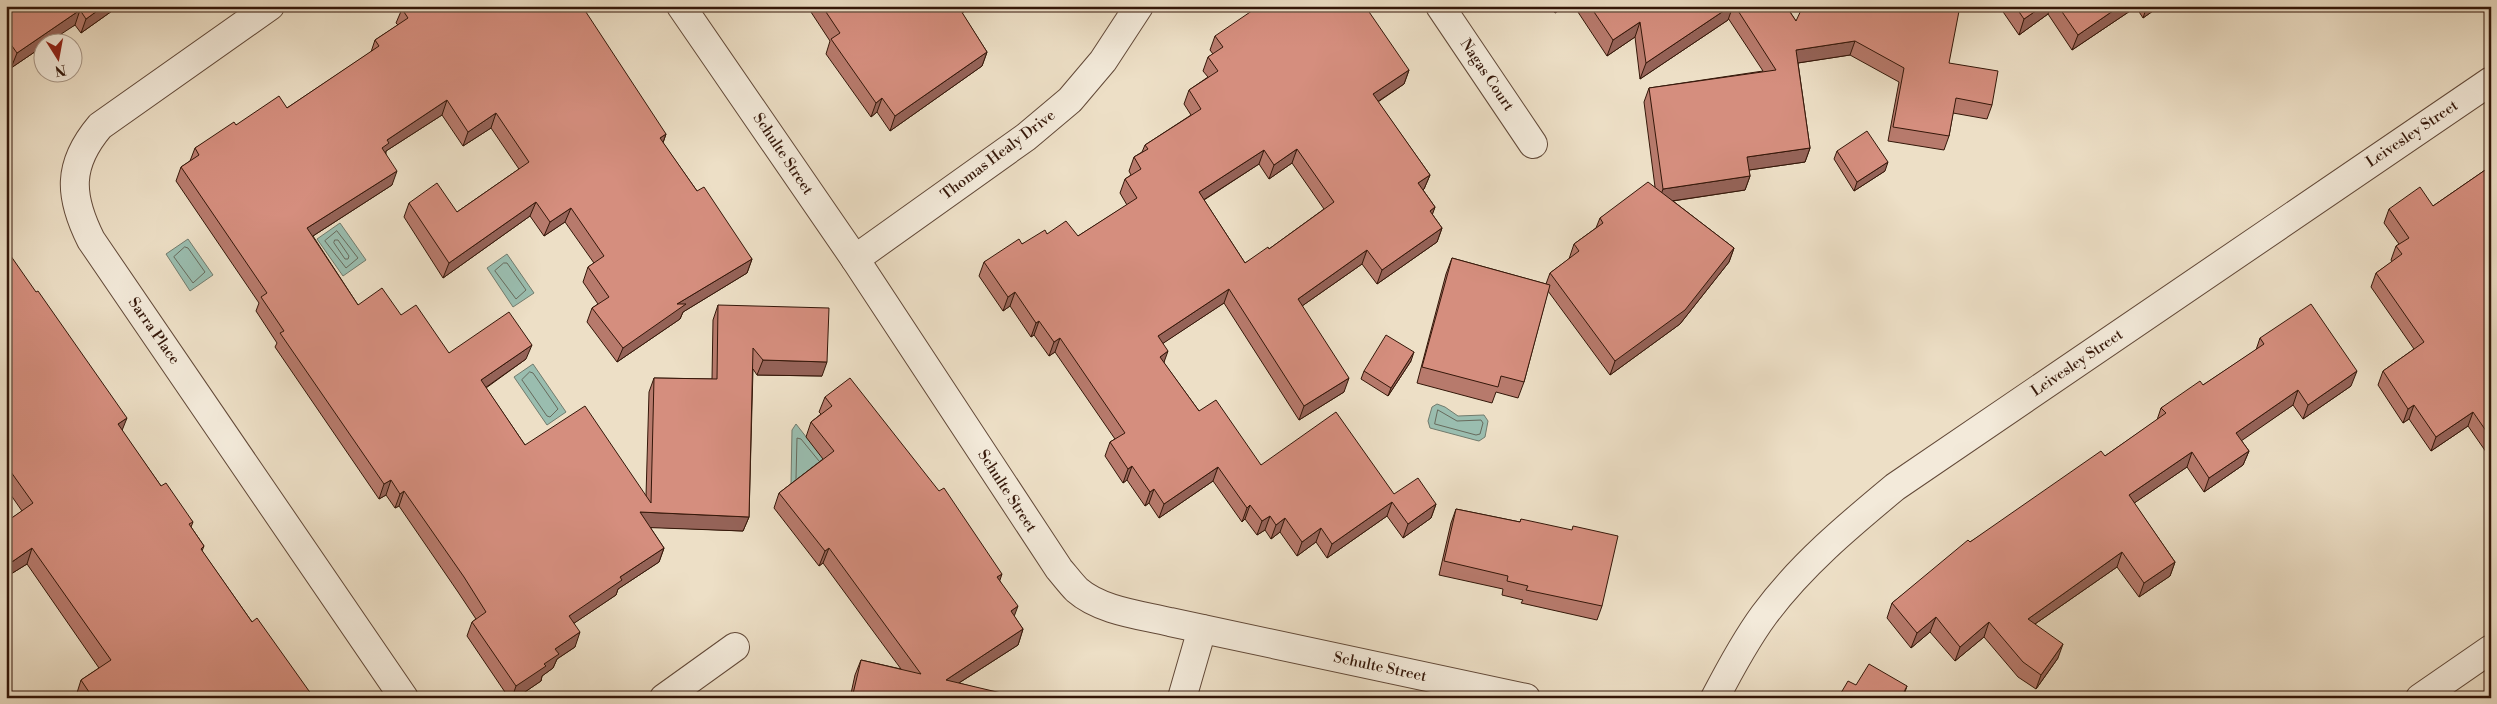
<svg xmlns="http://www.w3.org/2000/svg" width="2497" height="704" viewBox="0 0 2497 704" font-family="'Libre Bodoni',serif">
	<rect width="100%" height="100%" fill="#eddfc6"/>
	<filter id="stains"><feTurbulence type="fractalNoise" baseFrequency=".004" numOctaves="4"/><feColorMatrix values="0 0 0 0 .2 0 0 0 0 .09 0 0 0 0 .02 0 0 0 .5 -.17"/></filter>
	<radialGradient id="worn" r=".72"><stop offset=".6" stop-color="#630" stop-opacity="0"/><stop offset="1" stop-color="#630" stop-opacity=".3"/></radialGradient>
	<g fill="#9abdaf" stroke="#717b6d">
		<polygon points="340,223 366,260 343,276 317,239"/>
		<polygon points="188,239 213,275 190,291 166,254"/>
		<polygon points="507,254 534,293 513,307 487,268"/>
		<polygon points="533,364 566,412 547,425 514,377"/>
		<polygon points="1437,404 1445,407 1458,416 1484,415 1488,421 1485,437 1479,441 1475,440 1430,428 1428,421 1432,407"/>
		<polygon points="796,424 829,466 796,491 791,484 792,430"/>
	</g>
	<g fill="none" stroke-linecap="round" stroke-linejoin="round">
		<g stroke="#676a5c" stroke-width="1">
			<polygon points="337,231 358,258 346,268 325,241"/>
			<polygon points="335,240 338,240 349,256 348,259 345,259 334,243"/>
			<polygon points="185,247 188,248 205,272 193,283 174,257"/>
			<polygon points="504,263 507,263 526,290 516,299 495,271"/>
			<polygon points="530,372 533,373 558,409 550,417 547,416 522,380"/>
			<polygon points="1438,410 1457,421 1481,420 1483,423 1480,434 1476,435 1435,424"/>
			<polyline points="796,479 797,438 801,439 819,461"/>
		</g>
		<defs>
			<g id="minor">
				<path d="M270 6 100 126C67 165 69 196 91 240L404 698"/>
				<path d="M681 6 855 259 1059 569C1065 576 1071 584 1077 590 1101 611 1141 615 1170 622L1526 698"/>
				<polyline points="1440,6 1533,144"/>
				<polyline points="855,259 1026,137 1070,100 1103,61 1139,6"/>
				<polyline points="664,698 735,647"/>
				<polyline points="1182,698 1202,629"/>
				<path d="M1715 698C1730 669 1745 641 1764 615 1800 566 1848 526 1895 487L2491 81"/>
				<polyline points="2420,698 2491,649"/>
			</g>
		</defs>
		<use href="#minor" stroke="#624938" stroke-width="30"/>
		<use href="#minor" stroke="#f3eada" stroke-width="28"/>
	</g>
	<g fill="#b77a6c" stroke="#341709" fill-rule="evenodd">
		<polygon points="6,6 119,6 81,33 75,25 42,42 42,47 11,68 6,60"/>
		<polygon points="807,6 972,6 962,13 987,52 982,66 890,131 877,112 871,117 826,54 830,41"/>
		<polygon points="1550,6 1565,6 1555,13"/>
		<polygon points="1574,6 1786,6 1796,21 1949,63 1992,105 1987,119 1953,113 1949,136 1944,150 1888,141 1899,82 1850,55 1798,63 1810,148 1805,162 1749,170 1750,176 1745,190 1673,201 1734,248 1729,262 1680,324 1610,375 1548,291 1524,382 1518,398 1496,392 1492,403 1417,383 1446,274 1452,258 1546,284 1550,273 1569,259 1574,244 1596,228 1600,218 1655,187 1644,102 1649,88 1763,71 1728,18 1728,20 1640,79 1635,37 1607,56"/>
		<polygon points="1999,6 2160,6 2143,18 2136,7 2072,50 2048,14 2019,35"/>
		<polygon points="402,9 666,134 663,143 697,191 752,259 747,273 683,312 680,319 617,362 587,322 592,308 598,304 583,282 588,267 594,263 565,222 544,236 530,216 443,278 404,217 409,203 457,212 519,169 491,128 463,146 442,115 386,151 386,154 392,185 313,236 358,305 401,315 449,353 526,359 486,388 525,445 646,496 649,392 654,378 712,379 713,320 718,305 822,376 757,375 753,369 749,517 743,531 650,527 664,548 659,562 618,589 616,595 574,623 575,647 557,659 553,668 542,676 541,681 516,698 509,698 467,636 472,622 476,619 458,592 399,506 395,508 386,495 379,499 275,347 277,343 256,311 259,303 176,181 181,167 190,161 195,148 236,125 287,108 371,52 375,40 398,25 396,23"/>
		<path d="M1215 36 1409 70 1404 84 1378 102 1430 175 1424 189 1423 190 1435 207 1432 214 1442 228 1437 242 1377 284 1362 264 1302 306 1344 392 1299 420 1224 303 1163 343 1164 363 1199 411 1261 465 1436 504 1431 518 1403 538 1387 516 1327 558 1316 542 1297 556 1280 532 1271 539 1265 530 1257 535 1245 519 1242 522 1213 481 1159 518 1149 503 1145 506 1127 480 1123 483 1105 456 1110 442 1115 439 1055 352 1049 356 1034 335 1031 337 1010 306 1003 311 979 276 984 262 1022 244 1047 234 1078 236 1127 205 1120 193 1125 179 1131 175 1129 171 1134 157 1142 152 1145 145 1191 115 1184 104 1189 90 1208 77 1203 71 1208 57 1213 54 1210 50ZM1292 163 1324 209 1269 249 1245 263 1204 200 1259 164 1269 179Z"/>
		<polygon points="1837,151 1885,171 1854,191 1834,159"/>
		<polygon points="2491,166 2491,459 2468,426 2431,451 2409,419 2403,423 2378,385 2383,371 2414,349 2371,287 2376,273 2392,262 2391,260 2396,246 2399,244 2384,223 2389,209 2433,206"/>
		<polygon points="6,249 122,431 161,486 193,522 191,527 204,546 202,551 252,622 314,698 77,698 76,696 81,680 99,668 27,564 6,577 6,522 22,511 6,488"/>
		<polygon points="2260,338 2351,386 2303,419 2293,405 2241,440 2249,451 2243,465 2204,492 2187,467 2134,503 2175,562 2170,576 2139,597 2117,567 2035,624 2058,658 2036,689 2018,677 1984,637 1955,661 1930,632 1911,648 1887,618 1892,603 1970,542 2105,456 2157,420 2161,408 2203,385 2256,350"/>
		<polygon points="1411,361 1388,396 1361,379 1364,371"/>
		<polygon points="825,397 1000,581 1014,616 1023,629 1018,645 959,683 1014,698 850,698 855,675 861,660 901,669 823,563 819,566 774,508 779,493 823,459 806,437 811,422 821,414 819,412"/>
		<polygon points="1456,509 1520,522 1521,519 1602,606 1597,620 1521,603 1523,600 1502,595 1503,589 1439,575 1451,523"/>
	</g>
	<g fill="#956358" stroke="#341709">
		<polygon points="104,6 119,6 81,33 86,19"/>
		<polygon points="957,6 972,6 952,20"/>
		<polygon points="1558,6 1565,6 1555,13"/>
		<polygon points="1731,6 1733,6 1728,20 1640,79 1646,63"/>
		<polygon points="2043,6 2051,6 2048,14 2019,35 2024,19"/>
		<polygon points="2120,6 2136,6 2136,7 2072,50 2078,35"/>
		<polygon points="2147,6 2160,6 2143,18"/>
		<polygon points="80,10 75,25 49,42 42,42 42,47 11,68 17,53"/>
		<polygon points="1640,22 1635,37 1607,56 1613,40"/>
		<polygon points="1855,41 1850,55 1791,64 1796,50"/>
		<polygon points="987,52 982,66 890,131 895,116"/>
		<polygon points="1409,70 1404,84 1368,108 1373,94"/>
		<polygon points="882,98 877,112 871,117 876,103"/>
		<polygon points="447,100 442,115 386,151 384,158 382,148 387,140"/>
		<polygon points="496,113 491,128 463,146 468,132"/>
		<polygon points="666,134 661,148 660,138"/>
		<polygon points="1810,148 1805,162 1742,171 1747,157"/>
		<polygon points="1297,149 1292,163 1269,179 1274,165"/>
		<polygon points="1264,150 1259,164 1194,206 1199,192"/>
		<polygon points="1888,162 1885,171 1854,191 1857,182"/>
		<polygon points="397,171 392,185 302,243 307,228"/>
		<polygon points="1430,175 1424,189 1413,197 1418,183"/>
		<polygon points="1750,176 1745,190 1658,203 1663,189"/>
		<polygon points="536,202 530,216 443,278 449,263"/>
		<polygon points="1435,207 1430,221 1430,211"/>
		<polygon points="571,208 565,222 544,236 550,222"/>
		<polygon points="1442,228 1437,242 1377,284 1382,270"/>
		<polygon points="1734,248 1729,262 1680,324 1610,375 1615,361"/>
		<polygon points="1367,250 1362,264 1292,313 1298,299"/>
		<polygon points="752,259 747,273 683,312 680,319 617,362 623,348 677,304"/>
		<polygon points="1229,289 1224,303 1153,350 1158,336"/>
		<polygon points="1015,292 1010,306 1003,311 1008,297"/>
		<polygon points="1039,321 1034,335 1031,337 1036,323"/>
		<polygon points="1060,338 1055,352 1049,356 1054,342"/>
		<polygon points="532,345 526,359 475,395 481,380"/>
		<polygon points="1168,351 1163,365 1160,357"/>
		<polygon points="1414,352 1411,361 1388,396 1391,388"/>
		<polygon points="763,360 827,362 822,376 757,375"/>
		<polygon points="2357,371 2351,386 2303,419 2308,405"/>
		<polygon points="1349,378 1344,392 1299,420 1304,406"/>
		<polygon points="2298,390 2293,405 2231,448 2236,433"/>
		<polygon points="2414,405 2409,419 2403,423 2408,409"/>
		<polygon points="2473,412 2468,426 2431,451 2436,437"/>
		<polygon points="127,418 121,433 118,424"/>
		<polygon points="2249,451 2243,465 2204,492 2209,478"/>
		<polygon points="2192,452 2187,467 2124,510 2129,495"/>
		<polygon points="1132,466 1127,480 1123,483 1128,469"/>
		<polygon points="1218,467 1213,481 1159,518 1164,504"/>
		<polygon points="391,480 386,495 379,499 384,484"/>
		<polygon points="1154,489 1149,503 1145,506 1150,492"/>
		<polygon points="404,491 399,506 395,508 400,494"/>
		<polygon points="1392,502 1387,516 1327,558 1332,544"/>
		<polygon points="1436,504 1431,518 1403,538 1408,524"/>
		<polygon points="1250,505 1245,519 1242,522 1247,508"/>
		<polygon points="640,512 749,517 743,531 634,527"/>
		<polygon points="1270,516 1265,530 1257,535 1262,521"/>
		<polygon points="1285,518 1280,532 1271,539 1276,525"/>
		<polygon points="1321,528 1316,542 1297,556 1302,542"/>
		<polygon points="32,548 27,564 6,577 6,566"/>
		<polygon points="664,548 659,562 618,589 616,595 564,630 569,616 620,577"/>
		<polygon points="829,548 823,563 819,566 825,551"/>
		<polygon points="2122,552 2117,567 2022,633 2028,619"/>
		<polygon points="2175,562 2170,576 2139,597 2144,583"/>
		<polygon points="1002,574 997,589 997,577"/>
		<polygon points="1018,606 1012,622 1011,611"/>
		<polygon points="1936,617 1930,632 1911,648 1917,633"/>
		<polygon points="1989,622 1984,637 1955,661 1960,647"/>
		<polygon points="1023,629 1018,645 940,695 946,680"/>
		<polygon points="580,632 575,647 557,659 553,668 542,676 541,681 516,698 512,698 516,686 555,649"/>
		<polygon points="2063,644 2058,658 2036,689 2041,675"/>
		<polygon points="1907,686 1903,698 1901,698"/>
	</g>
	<g fill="#d58e7e" stroke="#341709" fill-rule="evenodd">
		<polygon points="6,6 104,6 86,19 80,10 17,53 7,39 6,40"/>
		<polygon points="405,6 582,6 666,134 660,138 697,191 704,187 752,259 677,304 686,304 623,348 592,308 609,297 588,267 604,256 571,208 550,222 536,202 449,263 409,203 437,183 457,212 529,162 496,113 468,132 447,100 387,140 389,143 382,148 397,171 307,228 358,305 382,288 401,315 416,305 449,353 509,312 532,345 481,380 525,445 585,406 651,503 654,378 717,379 718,305 829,308 827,362 763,360 753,348 749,517 640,512 664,548 620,577 622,580 569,616 580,632 555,649 559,654 544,664 546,666 516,686 472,622 486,612 464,577 404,491 400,494 391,480 384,484 280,333 284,331 261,297 267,293 181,167 199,155 195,148 234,122 236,125 279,96 287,108 379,46 375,40 408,18 402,9"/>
		<polygon points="822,6 958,6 987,52 895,116 882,98 876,103 831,39 840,33"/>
		<path d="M1259 6H1365L1409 70 1373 94 1430 175 1418 183 1435 207 1430 211 1442 228 1382 270 1367 250 1298 299 1349 378 1304 406 1229 289 1158 336 1168 351 1160 357 1199 411 1216 400 1261 465 1336 412 1394 494 1418 478 1436 504 1408 524 1392 502 1332 544 1321 528 1302 542 1285 518 1276 525 1270 516 1262 521 1250 505 1247 508 1218 467 1164 504 1154 489 1150 492 1132 466 1128 469 1110 442 1125 433 1060 338 1054 342 1039 321 1036 323 1015 292 1008 297 984 262 1019 239 1022 244 1045 230 1047 234 1066 221 1078 236 1137 198 1125 179 1141 169 1134 157 1148 149 1145 145 1201 109 1189 90 1218 71 1208 57 1223 47 1215 36ZM1297 149 1334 202 1269 249 1268 247 1245 263 1199 192 1264 150 1274 165Z"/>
		<polygon points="1590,6 1731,6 1646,63 1640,22 1613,40"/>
		<polygon points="1735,6 1786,6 1796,21 1803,6 1960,6 1949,63 1998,71 1992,105 1956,98 1949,136 1893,127 1904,68 1855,41 1796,50 1810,148 1747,157 1750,176 1663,189 1649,88 1776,70"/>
		<polygon points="2015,6 2043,6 2024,19"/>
		<polygon points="2058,6 2120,6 2078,35"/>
		<polygon points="1867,131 1888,162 1857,182 1837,151"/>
		<polygon points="2491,166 2491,438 2473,412 2436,437 2414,405 2408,409 2383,371 2424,342 2376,273 2402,254 2396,246 2409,238 2389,209 2420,187 2433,206"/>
		<polygon points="1648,182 1734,248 1685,310 1615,361 1550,273 1579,251 1574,244 1603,223 1600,218"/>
		<polygon points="6,249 36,292 38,291 127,418 118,424 161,486 166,483 193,522 189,524 204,546 201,549 252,622 257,618 314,698 93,698 81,680 111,660 32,548 6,566 6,522 33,503 6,465"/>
		<polygon points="1452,258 1550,285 1524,382 1501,376 1498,387 1422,367"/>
		<polygon points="2311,304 2357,371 2308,405 2298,390 2236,433 2249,451 2209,478 2192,452 2129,495 2175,562 2144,583 2122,552 2028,619 2063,644 2041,675 2023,662 1989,622 1960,647 1936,617 1917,633 1892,603 1968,540 1970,542 2101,451 2105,456 2166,413 2161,408 2200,381 2203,385 2264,344 2260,338"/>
		<polygon points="1386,335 1414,352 1391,388 1364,371"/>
		<polygon points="850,378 939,491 944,488 1002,574 997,577 1018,606 1011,611 1023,629 946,680 1014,696 1014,698 852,698 861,660 921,674 829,548 825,551 779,493 834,451 811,422 832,406 825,397"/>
		<polygon points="1456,509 1520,522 1521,519 1572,530 1573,526 1618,536 1602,606 1526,590 1528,586 1507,581 1508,576 1444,561"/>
		<polygon points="1869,664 1907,686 1901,698 1838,698 1848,681 1856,685"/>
	</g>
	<g text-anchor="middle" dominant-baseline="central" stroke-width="4.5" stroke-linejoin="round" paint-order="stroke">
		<g font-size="15" fill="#341709" stroke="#f3eada">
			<text transform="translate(1487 75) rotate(56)">Nagas Court</text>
			<text transform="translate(2412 134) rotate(-34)">Leivesley Street</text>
			<text transform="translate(783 154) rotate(56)">Schulte Street</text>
			<text transform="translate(998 155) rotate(-37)">Thomas Healy Drive</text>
			<text transform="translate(154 331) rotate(55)">Sarra Place</text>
			<text transform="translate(2077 363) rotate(-34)">Leivesley Street</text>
			<text transform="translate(1007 491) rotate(57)">Schulte Street</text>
			<text transform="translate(1380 667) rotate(12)">Schulte Street</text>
		</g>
	</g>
	<rect width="2497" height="704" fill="none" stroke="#eddfc6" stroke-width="25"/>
	<rect x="8" y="8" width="2482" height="689" fill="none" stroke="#341709" stroke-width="2.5"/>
	<rect x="12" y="12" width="2472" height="679" fill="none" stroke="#341709"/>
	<g transform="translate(58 58) rotate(169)"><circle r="24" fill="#f3eada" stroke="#a79686"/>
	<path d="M0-4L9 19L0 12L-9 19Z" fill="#8f2418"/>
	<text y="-8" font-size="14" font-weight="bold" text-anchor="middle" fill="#341709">N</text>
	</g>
	<rect width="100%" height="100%" filter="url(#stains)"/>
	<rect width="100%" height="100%" fill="url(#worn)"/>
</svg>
